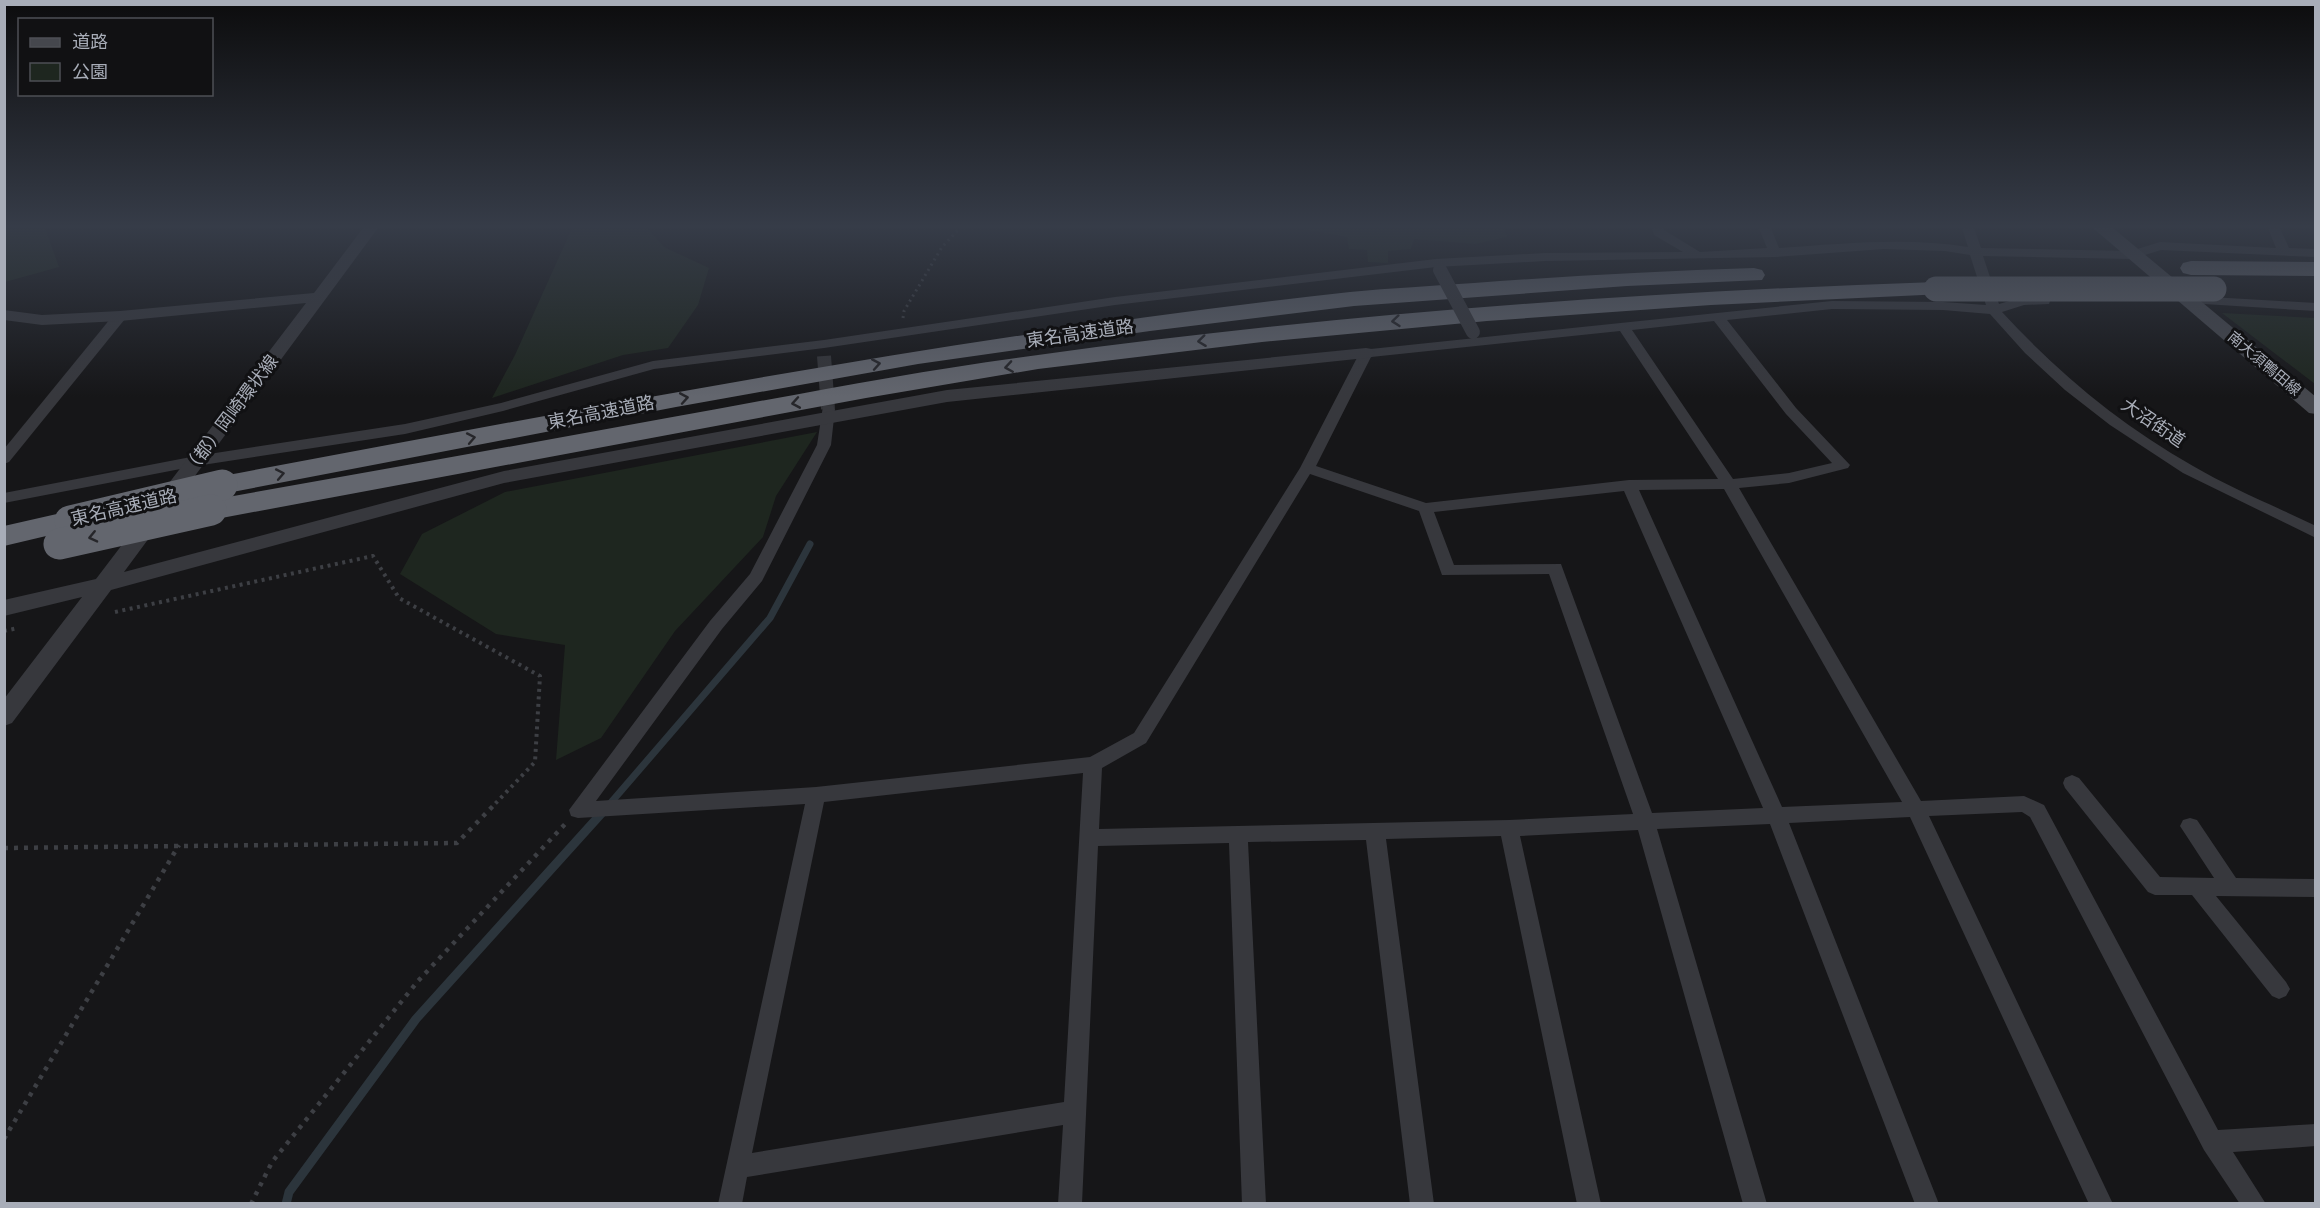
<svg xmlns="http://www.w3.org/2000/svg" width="2320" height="1208" viewBox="0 0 2320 1208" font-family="'Source Sans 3','Noto Sans JP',sans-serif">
	<rect width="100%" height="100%" fill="#161618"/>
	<g fill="#1e261f">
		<polygon points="5,228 45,228 59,267 5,282"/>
		<polygon points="572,228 647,228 664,247 709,268 698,305 668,348 623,355 492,398 515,355"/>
		<polygon points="1297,228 1504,228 1507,237 1475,244 1414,239 1411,249 1388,251 1388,263 1368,262 1367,250 1349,249 1347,237"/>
		<polygon points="2222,313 2315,318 2315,384"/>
		<polygon points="817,432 776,496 763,537 675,631 601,738 556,760 565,645 496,634 400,574 422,534 505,492"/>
	</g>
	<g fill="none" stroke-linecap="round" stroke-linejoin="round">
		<polyline stroke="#2c353c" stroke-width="7" points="608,806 770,618 810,544"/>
		<polyline stroke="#2c353c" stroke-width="9" points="286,1204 289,1192 416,1019 609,805"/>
		<polyline stroke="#333438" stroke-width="14" stroke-dasharray="14 7" stroke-linecap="butt" points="824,356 828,409"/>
		<polyline stroke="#3d3f44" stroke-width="3" stroke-dasharray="2 4" stroke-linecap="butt" points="903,318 904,311 942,247 960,228"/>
		<g stroke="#3d3f44" stroke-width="4" stroke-dasharray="3 4.5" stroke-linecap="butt">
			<polyline points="115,612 373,556 399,598 540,676 535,762 493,806"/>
			<polyline points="4,631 18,628"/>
		</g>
		<g stroke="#3d3f44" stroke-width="4.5" stroke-dasharray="4 6" stroke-linecap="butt">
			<polyline points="4,848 457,843 494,805"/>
			<polyline points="4,1139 179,845"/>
			<polyline points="251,1204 272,1162 418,981 567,822"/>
		</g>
		<g fill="#37383d" fill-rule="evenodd">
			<path d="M1652 228H1664V230L1700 252 1767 248 1759 228H1771L1779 248C1842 244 1906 237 1968 247L1962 228H1974L1981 248 2131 251 2160 242 2276 248 2268 228H2280L2289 248 2316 249V257L2161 250 2132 259 1983 256 1999 304 2023 297 2049 298 2050 301 2049 304 2024 305 2002 312C2058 373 2121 425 2193 466 2232 489 2275 506 2316 526V538L2183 473 2110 425 2065 390 2025 353 1990 314 1943 310 1832 309 1727 320 1796 408 1850 465 1848 468 1789 483 1739 488 1921 801 2024 796 2044 805 2218 1130 2316 1124V1146L2233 1152 2266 1204H2240L2204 1150 2030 817 2022 812 1929 816 2113 1204H2089L1910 817 1789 823 1939 1204H1915L1770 824 1657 829 1767 1204H1743L1638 830 1520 836 1601 1204H1577L1501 836 1386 839 1434 1204H1410L1366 840 1248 842 1266 1204H1242L1229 843 1098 846 1082 1204H1058L1063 1125 747 1177 742 1204H718L805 804 578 818 571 816 569 810 710 621 750 574 817 445 823 406H833L835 409 831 445 762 581 722 629 596 801 816 787 1090 757 1134 733 1300 468 1361 350 1832 301 1943 302 1986 305 1970 255 1945 251 1884 249 1775 257 1545 261 1436 267 1115 305 824 348 654 369 503 411 405 434 196 466 4 503V493L196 456 405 424 501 403 653 361 824 340 1115 297 1436 259 1545 253 1683 252 1654 235ZM1714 321 1786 414 1832 463 1789 473 1733 479 1632 330ZM1620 331 1718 479 1629 480 1426 503 1316 466 1371 357ZM1310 474 1419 511 1442 575 1549 574 1633 814 1509 820 1099 829 1102 768 1146 743ZM1724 489 1902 802 1782 807 1639 490ZM1624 491 1763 808 1652 813 1561 564 1454 565 1434 512ZM1083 773 1064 1102 752 1153 824 802Z"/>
			<polygon points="2193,296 2316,303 2316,311 2188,303 2187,300 2188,297"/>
			<polygon points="120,312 125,313 127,316 125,319 9,462 4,464 4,449 115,313"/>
			<polygon points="2072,775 2079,778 2160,877 2214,878 2180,826 2183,820 2190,818 2197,820 2236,878 2316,879 2316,897 2216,896 2286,982 2290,989 2286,996 2279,999 2272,996 2192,895 2155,895 2148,892 2065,788 2063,783 2065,778"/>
		</g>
		<polygon fill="#37383d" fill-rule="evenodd" points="363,228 378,228 124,572 504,471 947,390 1366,348 1372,349 1375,353 1372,357 1366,358 947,402 504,483 111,590 12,723 4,726 4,699 82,597 4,616 4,600 96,579 306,303 120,321 42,325 4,320 4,310 42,315 120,311 314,293"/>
		<polygon fill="#45474d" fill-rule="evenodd" points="2093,228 2113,228 2316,397 2316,414 2309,413"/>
		<g fill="#63666e" fill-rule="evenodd">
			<polygon points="2191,261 2316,262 2316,276 2191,275 2183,273 2180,268 2183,263"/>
			<path d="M1754 268 1762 270 1765 275 1762 280 1627 286 1354 306 1150 331 918 364 676 407 222 494 212 491 208 485 212 479 222 476C597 406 971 334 1350 292 1391 288 1433 286 1474 283 1568 276 1661 271 1754 268Z"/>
			<path d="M1936 282 1944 284 1948 289 1944 294 1711 305 1487 321 1262 342 1038 369 866 398 211 520 201 517 197 510 201 503 211 500C363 473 515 446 667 418 791 396 914 371 1038 355 1336 314 1636 292 1936 282Z"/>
			<polygon points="70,511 80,514 84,521 80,528 4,546 4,526"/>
		</g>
		<polyline stroke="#37383d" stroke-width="14" points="1440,270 1473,332"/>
		<polyline stroke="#63666e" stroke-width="25" points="1936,289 2214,289"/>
		<g stroke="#63666e" stroke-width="31">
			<polyline points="70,521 222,485"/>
			<polyline points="59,544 211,510"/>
		</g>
	</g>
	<defs><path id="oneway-chevron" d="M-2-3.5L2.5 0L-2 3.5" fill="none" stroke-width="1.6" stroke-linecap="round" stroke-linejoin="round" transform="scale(1.5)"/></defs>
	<g stroke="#26262a">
		<use href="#oneway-chevron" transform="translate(1396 321) rotate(174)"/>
		<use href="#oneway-chevron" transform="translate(1202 341) rotate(173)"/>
		<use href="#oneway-chevron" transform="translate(876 364) rotate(-10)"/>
		<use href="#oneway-chevron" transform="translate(1009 367) rotate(171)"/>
		<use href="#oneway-chevron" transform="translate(684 398) rotate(-10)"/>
		<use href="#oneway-chevron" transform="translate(796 403) rotate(170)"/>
		<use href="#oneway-chevron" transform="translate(471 438) rotate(-11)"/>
		<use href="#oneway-chevron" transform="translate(280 474) rotate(-11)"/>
		<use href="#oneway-chevron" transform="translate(93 537) rotate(167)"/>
	</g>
	<linearGradient id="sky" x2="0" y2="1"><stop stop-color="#0c0c0d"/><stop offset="0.57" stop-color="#363c48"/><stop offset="1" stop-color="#363c48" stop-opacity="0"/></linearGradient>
	<rect width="2320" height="397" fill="url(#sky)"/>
	<g text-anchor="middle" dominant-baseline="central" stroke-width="6" stroke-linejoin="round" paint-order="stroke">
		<g font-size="15" fill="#a8adb8" stroke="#111113">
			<text transform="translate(2264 364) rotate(40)">南大須鴨田線</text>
		</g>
		<g font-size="18" fill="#a8adb8" stroke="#111113">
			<text transform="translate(1080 334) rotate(-8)">東名高速道路</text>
			<text transform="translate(601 413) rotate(-11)">東名高速道路</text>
			<text transform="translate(231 415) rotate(-53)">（都）岡崎環状線</text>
			<text transform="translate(2153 423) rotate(34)">大沼街道</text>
			<text transform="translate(124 508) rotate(-13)">東名高速道路</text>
		</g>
	</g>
	<rect width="2320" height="1208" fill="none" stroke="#a8adb8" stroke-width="12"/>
	<rect x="18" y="18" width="195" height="78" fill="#111113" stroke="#4d4f55" stroke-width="1.5"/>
	<rect x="30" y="38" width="30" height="9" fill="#45474d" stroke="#4d4f55" stroke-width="1.5"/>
	<text x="72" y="48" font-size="18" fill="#a8adb8">道路</text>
	<rect x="30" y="63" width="30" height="18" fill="#1e261f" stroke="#4d4f55" stroke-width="1.5"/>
	<text x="72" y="78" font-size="18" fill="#a8adb8">公園</text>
</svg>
